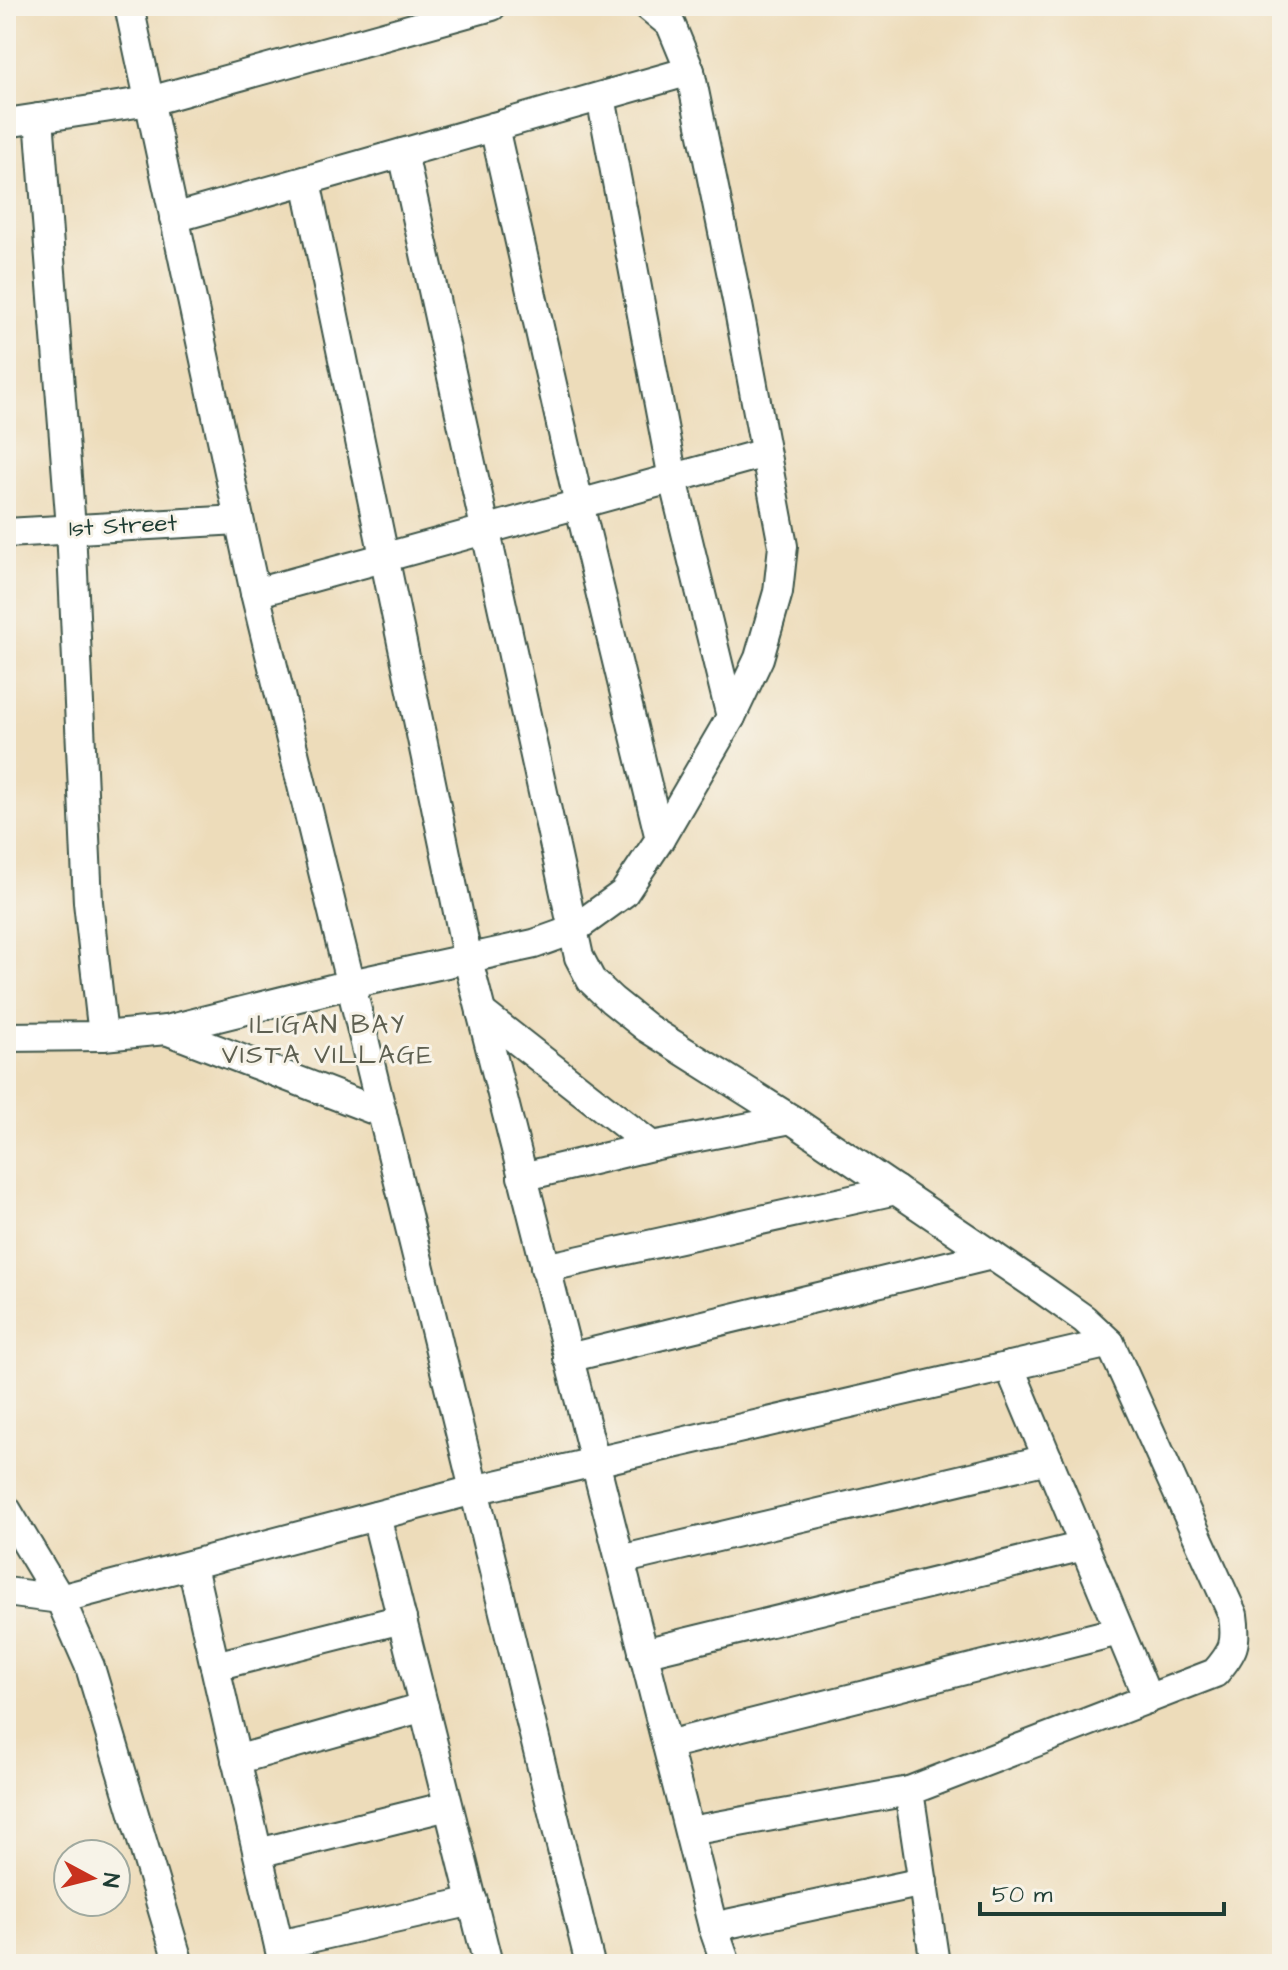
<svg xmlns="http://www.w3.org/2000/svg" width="1288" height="1970" viewBox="0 0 1288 1970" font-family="'Architects Daughter',sans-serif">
	<rect width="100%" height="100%" fill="#f7f3e8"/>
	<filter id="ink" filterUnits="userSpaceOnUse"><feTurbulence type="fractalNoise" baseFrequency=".0125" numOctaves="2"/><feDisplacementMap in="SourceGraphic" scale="16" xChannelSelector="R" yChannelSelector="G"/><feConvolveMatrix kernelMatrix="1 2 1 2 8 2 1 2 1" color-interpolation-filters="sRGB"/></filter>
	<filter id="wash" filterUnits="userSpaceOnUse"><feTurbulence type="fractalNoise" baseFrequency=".006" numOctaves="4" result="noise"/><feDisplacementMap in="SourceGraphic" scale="32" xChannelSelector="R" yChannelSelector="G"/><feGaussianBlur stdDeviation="1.8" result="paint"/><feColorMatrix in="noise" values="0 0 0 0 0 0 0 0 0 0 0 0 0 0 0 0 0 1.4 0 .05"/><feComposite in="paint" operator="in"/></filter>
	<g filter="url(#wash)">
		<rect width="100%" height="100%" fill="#eddcba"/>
	</g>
	<g filter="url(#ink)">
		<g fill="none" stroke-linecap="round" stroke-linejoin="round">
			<defs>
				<g id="minor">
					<polyline points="129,6 255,593 590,1964"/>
					<polyline points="601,97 673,479 731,717"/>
					<polyline points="39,118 71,528 88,902 103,1036"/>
					<polyline points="6,123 150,101 492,6"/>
					<polyline points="494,127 579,504 660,839"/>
					<path d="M403 153 579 957 591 980 612 1000 647 1028 791 1119 1043 1290 1084 1319 1110 1343 1233 1615C1237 1644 1234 1651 1215 1673L909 1791 935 1964"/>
					<polyline points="306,181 468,960 713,1927 726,1964"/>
					<polyline points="174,218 690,71"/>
					<polyline points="6,533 239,520"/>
					<polyline points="255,593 765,453"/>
					<polyline points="481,1012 652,1146"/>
					<polyline points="166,1030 382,1113"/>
					<polyline points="6,1037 103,1036 166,1030 351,984 534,944 573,930 624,893 660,839 731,717 759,658 778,592 783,546 738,305 690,71 671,25 648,6"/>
					<polyline points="522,1177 652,1146 791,1119"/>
					<polyline points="545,1268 896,1190"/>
					<polyline points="568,1358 992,1255"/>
					<polyline points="1009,1366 1148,1699"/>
					<polyline points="6,1509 60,1599 90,1667 179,1964"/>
					<polyline points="376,1516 488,1964"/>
					<polyline points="620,1560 1048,1459"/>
					<polyline points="192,1566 283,1964"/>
					<polyline points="6,1592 60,1599 474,1490 1110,1343"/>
					<polyline points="643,1653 1084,1546"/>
					<polyline points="215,1666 402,1619"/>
					<polyline points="667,1745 1119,1631"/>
					<polyline points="236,1760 424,1707"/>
					<polyline points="690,1831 909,1791"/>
					<polyline points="258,1853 448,1806"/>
					<polyline points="713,1927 923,1882"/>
					<polyline points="279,1945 473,1901"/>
				</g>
			</defs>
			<use href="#minor" stroke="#3e5548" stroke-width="32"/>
			<use href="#minor" stroke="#fff" stroke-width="28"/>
		</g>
	</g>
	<g text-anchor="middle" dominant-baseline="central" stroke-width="6" stroke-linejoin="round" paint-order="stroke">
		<g font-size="24" fill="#1f3d34" stroke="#f7f3e8">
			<text transform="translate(123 526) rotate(-3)">1st Street</text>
		</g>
		<g font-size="26" letter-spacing="2" fill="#5d5f50" stroke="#f7f3e8">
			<text x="328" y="1025">ILIGAN BAY<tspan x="328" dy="30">VISTA VILLAGE</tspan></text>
		</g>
	</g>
	<rect width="1288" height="1970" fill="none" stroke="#f7f3e8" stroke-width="32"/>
	<g transform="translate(92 1878) rotate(97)"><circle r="38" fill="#f7f3e8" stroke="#a1aaa0" stroke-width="2"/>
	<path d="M0-6L14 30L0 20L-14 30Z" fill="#c8321e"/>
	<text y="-12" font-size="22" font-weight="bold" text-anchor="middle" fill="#1f3d34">N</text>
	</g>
	<path d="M980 1902v12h244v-12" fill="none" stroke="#1f3d34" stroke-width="4"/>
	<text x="992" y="1902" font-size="24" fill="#1f3d34" stroke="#f7f3e8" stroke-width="6" paint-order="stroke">50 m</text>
</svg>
